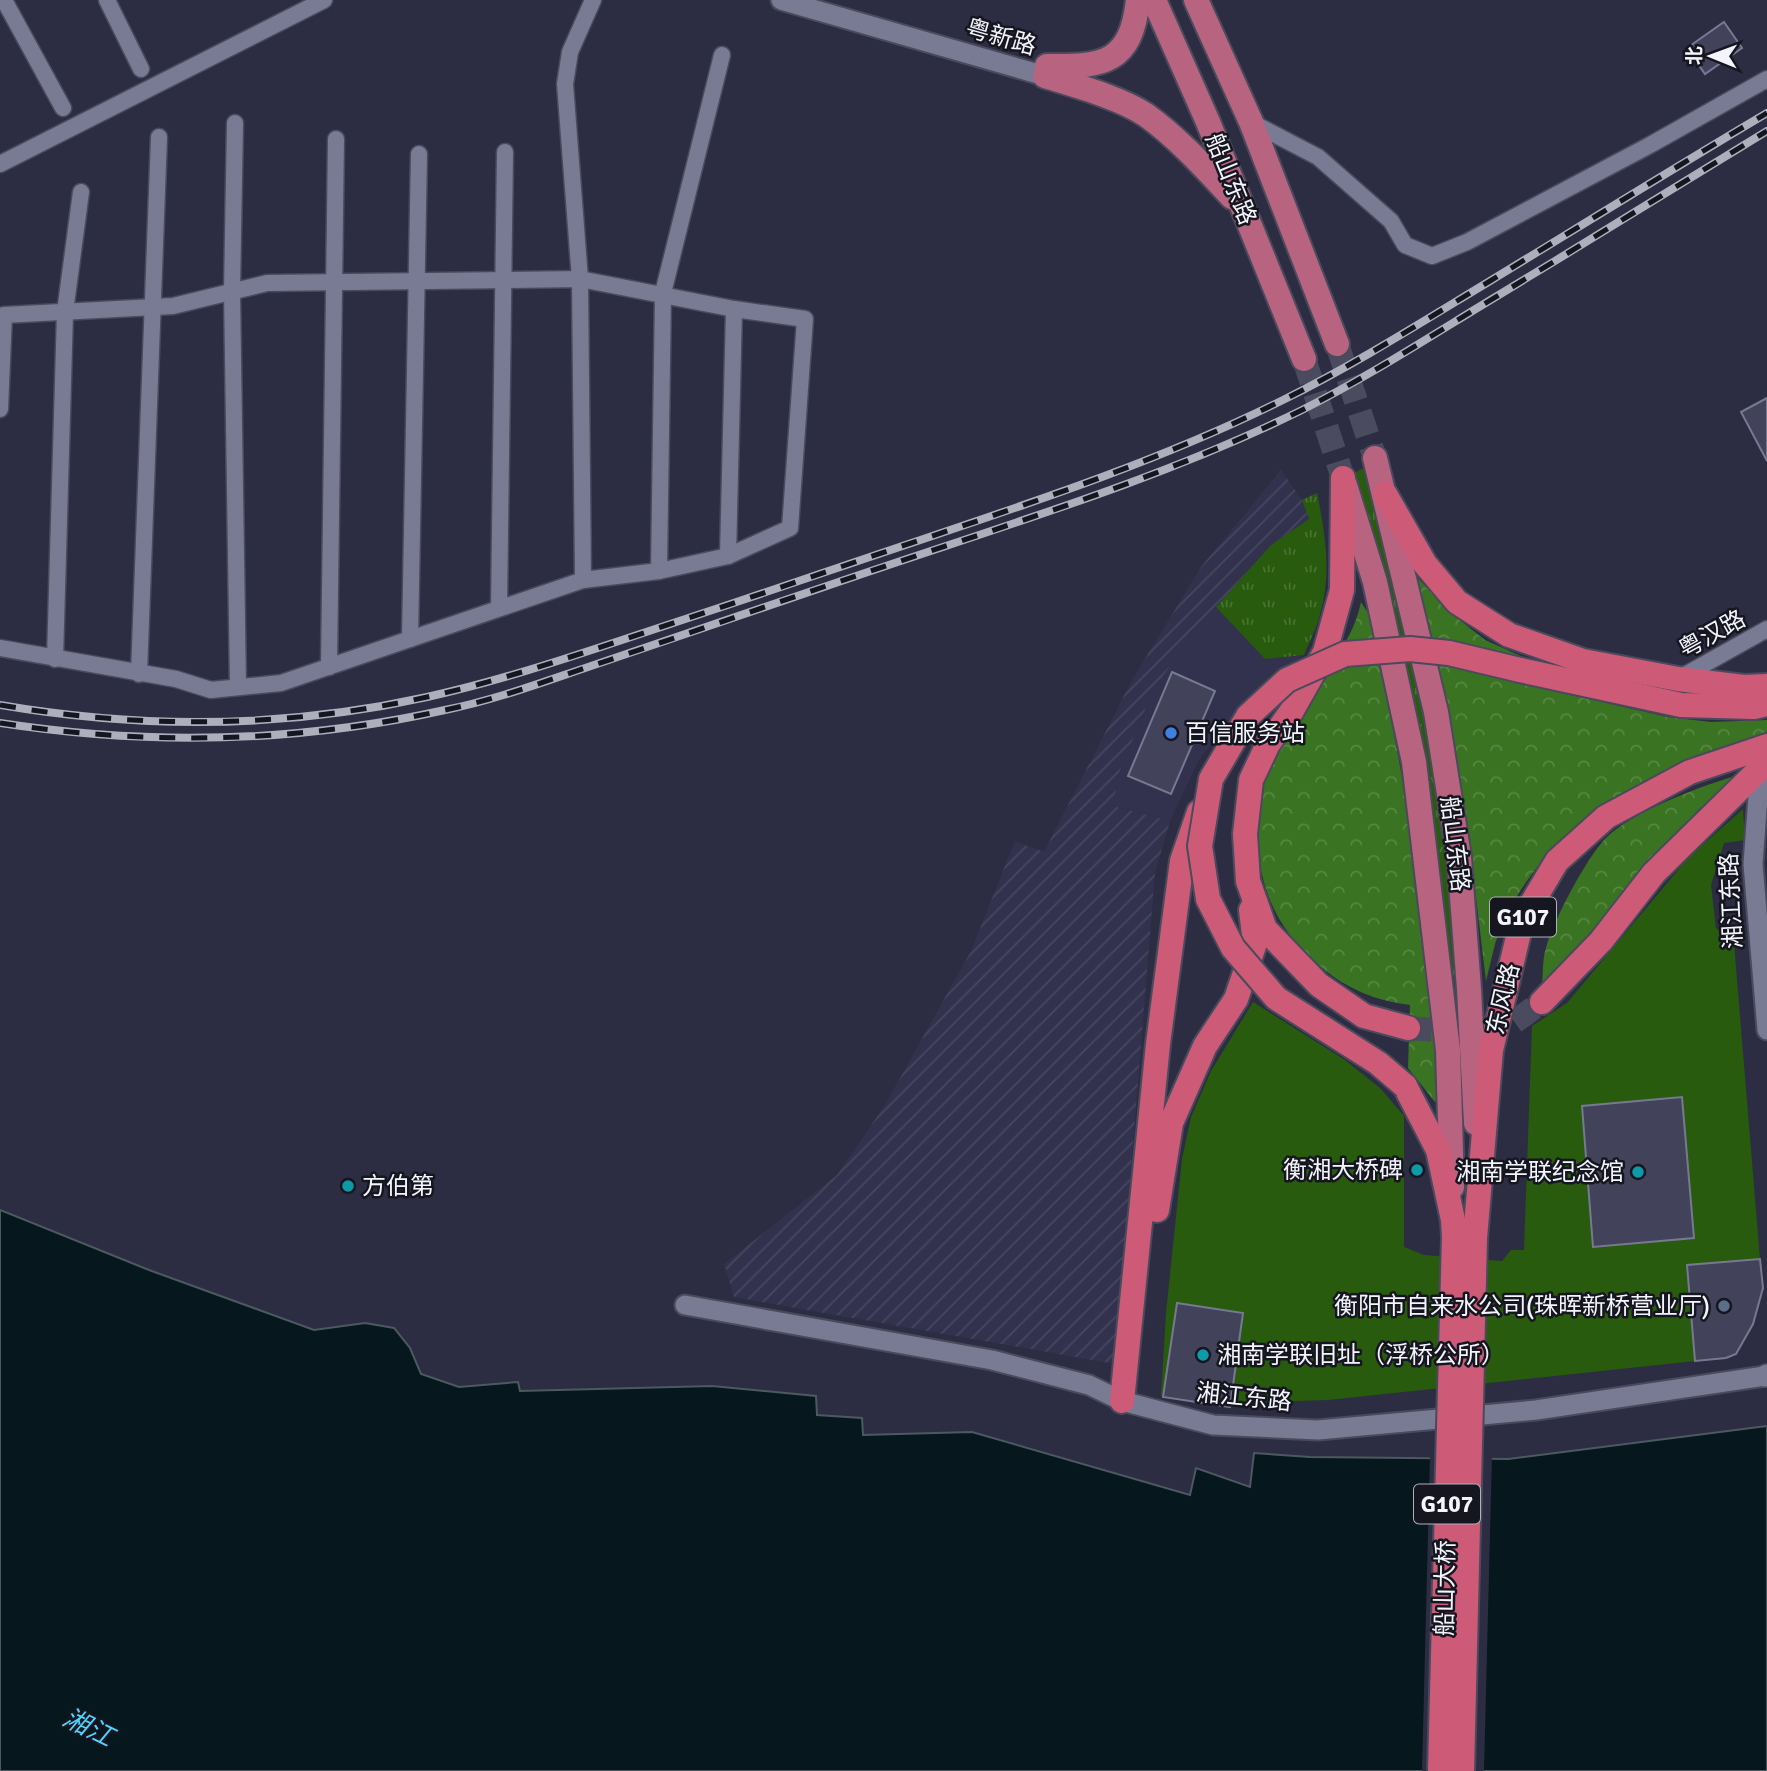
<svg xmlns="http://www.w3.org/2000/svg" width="1767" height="1771" viewBox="0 0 1767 1771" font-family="Signika,'Noto Sans SC',sans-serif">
	<defs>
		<pattern id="industrial-furrows" width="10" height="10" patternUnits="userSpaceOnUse" patternTransform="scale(1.75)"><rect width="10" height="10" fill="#32324f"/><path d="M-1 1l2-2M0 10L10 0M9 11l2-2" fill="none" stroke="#464660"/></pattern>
		<pattern id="grass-tufts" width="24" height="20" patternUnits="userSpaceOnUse" patternTransform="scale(1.75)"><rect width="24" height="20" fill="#285b0e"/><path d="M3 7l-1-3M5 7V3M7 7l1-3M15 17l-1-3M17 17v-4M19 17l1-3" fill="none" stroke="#487332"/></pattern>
		<pattern id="forest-crowns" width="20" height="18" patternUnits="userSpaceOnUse" patternTransform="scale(1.75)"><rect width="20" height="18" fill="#3a7321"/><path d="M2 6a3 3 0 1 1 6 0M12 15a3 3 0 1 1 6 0" fill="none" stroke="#578842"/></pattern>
	</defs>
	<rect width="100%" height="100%" fill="#2c2d43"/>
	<polygon fill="#32324f" points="1216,607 1265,659 1304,655 1229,720 1198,762 1170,821 1113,806 1119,773 1152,693 1186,642"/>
	<polygon fill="url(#industrial-furrows)" points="1281,470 1302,500 1309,519 1271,545 1186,642 1152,693 1119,773 1113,806 1170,821 1155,873 1115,1364 734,1297 724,1264 837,1175 885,1105 971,951 1015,841 1044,852 1132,680 1201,567"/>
	<g fill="url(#grass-tufts)">
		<polygon points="1363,468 1429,721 1446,824 1456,984 1453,975 1434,827 1415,726 1353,474"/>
		<path d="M1317 493C1325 533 1332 574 1320 614 1317 628 1309 642 1304 655L1265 659 1216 607 1271 545 1309 519 1302 500Z"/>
	</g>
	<g fill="url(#forest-crowns)">
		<path d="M1412 572 1451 613 1485 640 1523 657 1518 683 1668 717 1711 722 1767 720V739C1732 751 1694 761 1660 776 1587 807 1520 867 1495 944 1492 956 1489 969 1486 981L1470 847 1451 737Z"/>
		<path d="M1361 602 1370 616C1394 726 1414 837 1428 948 1434 998 1436 1048 1440 1098L1435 1102 1408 1068 1410 1005C1357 998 1324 976 1290 935 1271 910 1262 883 1258 852 1248 772 1292 726 1332 664 1346 641 1355 629 1361 602Z"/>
		<path d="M1743 774 1699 809 1542 990C1543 977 1542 961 1546 948 1553 921 1585 861 1604 840 1630 812 1705 784 1743 774Z"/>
	</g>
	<polygon fill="#285b0e" points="1743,809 1745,840 1724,843 1711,885 1716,928 1734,943 1760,1259 1687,1266 1695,1361 1328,1400 1260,1402 1230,1407 1161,1396 1166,1313 1182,1159 1191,1117 1211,1071 1253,1002 1345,1060 1380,1088 1404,1116 1404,1247 1424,1255 1502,1261 1511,1250 1524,1250 1532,1026 1567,1003 1688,858"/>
	<polygon fill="#06171d" stroke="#4d5960" stroke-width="2" points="0,1210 149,1270 314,1330 365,1323 394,1328 410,1348 421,1374 459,1387 518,1382 520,1391 712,1386 816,1396 817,1415 862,1418 863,1435 972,1432 1190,1495 1196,1468 1250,1487 1254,1453 1310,1457 1508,1459 1767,1426 1767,1771 0,1771"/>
	<polygon fill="#2c2d43" points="1430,1455 1492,1455 1484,1771 1422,1771"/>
	<g fill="#42425a" stroke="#777892" stroke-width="2">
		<polygon points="1724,22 1742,48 1705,74 1687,48"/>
		<polygon points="1767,398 1767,461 1741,412"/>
		<polygon points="1172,672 1215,691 1171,794 1128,776"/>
		<polygon points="1682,1097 1694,1238 1593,1247 1582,1106"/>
		<polygon points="1760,1259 1763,1288 1753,1324 1736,1354 1726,1358 1695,1361 1687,1265"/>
		<polygon points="1177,1303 1243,1313 1230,1407 1163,1397"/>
	</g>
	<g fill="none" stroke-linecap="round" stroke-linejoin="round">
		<g stroke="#4a4b5f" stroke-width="24" stroke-dasharray="24 12" stroke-linecap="butt">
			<polyline points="1337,344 1375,458"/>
			<polyline points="1304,359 1343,478"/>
		</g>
		<polyline stroke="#4a4b5f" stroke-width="24" stroke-dasharray="24 12" stroke-linecap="butt" points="1408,1028 1460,1032 1510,1025 1542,1002"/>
		<defs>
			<g id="minor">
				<polyline points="4,0 63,108"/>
				<polyline points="107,0 141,69"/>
				<polyline points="1251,122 1318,157 1391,221 1405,245 1432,256 1467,242 1650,145 1767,79"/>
				<polyline points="235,123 232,291 238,687"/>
				<polyline points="0,164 324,0"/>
				<polyline points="0,409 4,315 173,306 267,283 580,279 734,309 805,319 790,528 728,556 659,571 583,580 281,683 211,690 176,679 0,648"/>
				<polyline points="728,556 734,309"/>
				<polyline points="659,571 663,293 722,55"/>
				<polyline points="583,580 580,279 565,84 570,52 593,0"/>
				<polyline points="499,608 505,152"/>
				<polyline points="410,639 419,154"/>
				<polyline points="55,659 65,312 81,192"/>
				<polyline points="329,667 336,139"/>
				<polyline points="139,674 159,137"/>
				<polyline points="1678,679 1767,629"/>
			</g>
			<g id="tertiary">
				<polyline points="781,0 1045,76"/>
				<polyline points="1760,769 1753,864 1767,1030"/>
				<polyline points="685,1305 992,1360 1089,1385 1122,1401 1213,1425 1318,1430 1536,1410 1765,1376"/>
			</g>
			<polyline id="secondary" points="1765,1376 1767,1375"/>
			<g id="primary">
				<polyline points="1154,0 1208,122 1304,359"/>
				<polyline points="1196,0 1251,122 1337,344"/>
				<path d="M1047 66C1104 67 1131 63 1138 0"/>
				<path d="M1045 76C1074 85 1121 98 1146 115 1178 138 1205 168 1232 197"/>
				<polyline points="1375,458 1436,712 1459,857 1469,989 1476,1123"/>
				<polyline points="1345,485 1375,582 1414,762 1448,1050 1452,1187"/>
			</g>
			<g id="trunk">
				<polyline points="1343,478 1342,590 1325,652 1291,712 1268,744 1251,780 1245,834 1248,881 1265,929 1319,985 1364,1016 1408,1028"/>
				<polyline points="1385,494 1425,564 1457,602 1509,635 1583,661 1678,679 1744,687 1767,686"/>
				<polyline points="1520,670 1681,705 1754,707 1767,704"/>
				<polyline points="1542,1002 1601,941 1654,873 1767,762"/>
				<polyline points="1405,1086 1438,1150 1453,1220 1454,1237"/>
				<polyline points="1157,1210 1171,1123 1205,1046 1236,999 1255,943 1251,910"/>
				<polyline points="1475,1238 1491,1050 1522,920 1557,861 1606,817 1690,772 1767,746"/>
				<polyline points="1122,1401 1158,1044 1182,861 1199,812"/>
			</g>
		</defs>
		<use href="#minor" stroke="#4a4a5c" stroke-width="19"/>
		<use href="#tertiary" stroke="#4a4a5c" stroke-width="23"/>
		<use href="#secondary" stroke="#4a4a5c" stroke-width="24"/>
		<use href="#primary" stroke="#4a4a5c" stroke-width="28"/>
		<use href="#trunk" stroke="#4a4a5c" stroke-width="28"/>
		<use href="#minor" stroke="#797a94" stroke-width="16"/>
		<use href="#tertiary" stroke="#797a94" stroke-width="19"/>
		<use href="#secondary" stroke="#797a94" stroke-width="21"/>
		<use href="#primary" stroke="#b8637f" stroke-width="24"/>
		<use href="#trunk" stroke="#cd5b78" stroke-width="24"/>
		<defs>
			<g id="rail">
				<path d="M0 705C141 729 287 728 427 697 495 682 562 660 628 638 704 613 779 588 855 562 999 513 1146 468 1283 400 1354 365 1422 322 1490 281 1582 225 1674 168 1767 113"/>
				<path d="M0 723C150 746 297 743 445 710 495 700 543 682 591 666 682 636 772 604 862 574 1009 524 1161 479 1300 411 1360 381 1417 345 1474 310 1572 251 1669 191 1767 131"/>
			</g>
		</defs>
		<use href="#rail" stroke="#aeafbc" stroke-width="8"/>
		<use href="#rail" stroke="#161620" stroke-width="5" stroke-dasharray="16" stroke-linecap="butt"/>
		<defs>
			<g id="trunk-bridge">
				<polyline points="1405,1086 1378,1063 1276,998 1233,948 1208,899 1200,846 1211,779 1248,716 1287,680 1345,654 1410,649 1449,653 1520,670"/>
				<polyline points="1440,1771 1454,1237"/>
				<polyline points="1462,1771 1475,1238"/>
			</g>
		</defs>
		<use href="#trunk-bridge" stroke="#4a4a5c" stroke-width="28" stroke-linecap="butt"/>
		<use href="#trunk-bridge" stroke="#cd5b78" stroke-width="24"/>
	</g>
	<circle fill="#3f7fe0" stroke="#161620" stroke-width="2.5" cx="1171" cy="733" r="7"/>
	<g fill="#0f9aa8" stroke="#161620" stroke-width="2.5">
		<circle cx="1417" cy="1170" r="7"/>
		<circle cx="1638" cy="1172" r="7"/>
		<circle cx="348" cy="1186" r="7"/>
		<circle cx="1203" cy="1355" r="7"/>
	</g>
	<circle fill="#5c6f8a" stroke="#161620" stroke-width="2.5" cx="1724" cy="1306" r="7"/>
	<g text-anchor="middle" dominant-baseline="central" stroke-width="5" stroke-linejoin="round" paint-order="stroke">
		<g fill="#161620" stroke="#b1b1ba" stroke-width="2">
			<rect x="1490" y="897.5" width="66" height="39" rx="5"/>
			<rect x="1414" y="1484.5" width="66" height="39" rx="5"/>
		</g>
		<g font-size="23" font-weight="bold" fill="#f3f4fc">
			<text x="1523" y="917">G107</text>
			<text x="1447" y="1504">G107</text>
		</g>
		<g font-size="24" fill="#f3f4fc" stroke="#161620">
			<text transform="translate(1001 37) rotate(16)">粤新路</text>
			<text transform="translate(1231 179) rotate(68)">船山东路</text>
			<text transform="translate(1712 634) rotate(-29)">粤汉路</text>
			<text transform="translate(1455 844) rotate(83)">船山东路</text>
			<text transform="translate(1731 901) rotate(-93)">湘江东路</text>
			<text transform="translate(1503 999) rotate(-77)">东风路</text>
			<text transform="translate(1244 1397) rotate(6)">湘江东路</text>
			<text transform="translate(1445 1588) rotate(-89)">船山大桥</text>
		</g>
		<g font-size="24" fill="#f3f4fc" stroke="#161620" text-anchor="start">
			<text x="1185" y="733">百信服务站</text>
			<text x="1403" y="1170" text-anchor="end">衡湘大桥碑</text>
			<text x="1624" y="1172" text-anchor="end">湘南学联纪念馆</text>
			<text x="362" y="1186">方伯第</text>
			<text x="1710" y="1306" text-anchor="end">衡阳市自来水公司(珠晖新桥营业厅)</text>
			<text x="1217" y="1355">湘南学联旧址（浮桥公所）</text>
		</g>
		<g font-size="26" font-style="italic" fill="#4ed4fd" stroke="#161620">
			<text transform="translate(88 1728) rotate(26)">湘江</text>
		</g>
	</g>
	<g transform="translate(1711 56) rotate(271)" stroke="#161620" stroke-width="5" paint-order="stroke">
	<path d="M0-5L12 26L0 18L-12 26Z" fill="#f3f4fc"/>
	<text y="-10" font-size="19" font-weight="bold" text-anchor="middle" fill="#f3f4fc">北</text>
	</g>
</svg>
